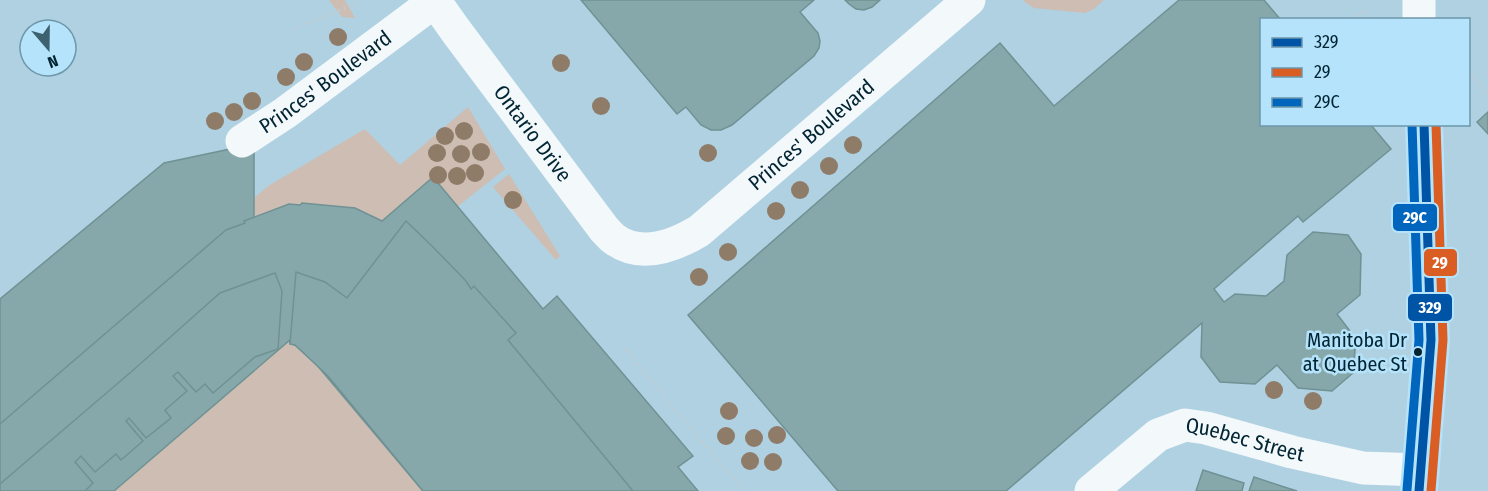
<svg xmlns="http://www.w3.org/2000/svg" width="1488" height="491" viewBox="0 0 1488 491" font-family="'Fira Sans Condensed',sans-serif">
	<rect width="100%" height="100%" fill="#afd1e2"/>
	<g fill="#cebdb2">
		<polygon points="329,0 345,0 355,18 342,17"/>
		<polygon points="1025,0 1104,0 1094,9 1085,13 1034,8 1023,1"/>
		<polygon points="468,107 505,169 457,207 543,308 557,296 693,456 678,468 698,491 0,491 0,416 268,186 365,129 400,165"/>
		<polygon points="509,174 560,256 556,260 493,187"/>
	</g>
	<g fill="#87a8aa" stroke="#6f9294" stroke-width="1.5">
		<polygon points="581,0 814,0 800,12 818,33 820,41 819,48 814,56 732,125 721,130 711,130 701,125 686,107 677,114"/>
		<polygon points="845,0 880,0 872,7 864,10 856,9 849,4"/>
		<polygon points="1179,0 1264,0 1281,20 1262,20 1262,124 1370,124 1391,149 1303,222 1298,216 1214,289 1224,302 1235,294 1266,296 1284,281 1287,255 1313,232 1348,235 1361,254 1360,295 1337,314 1356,339 1353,373 1332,391 1298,388 1277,365 1255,384 1220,382 1201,357 1202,323 1006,491 838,491 688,315 1000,43 1054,106"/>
		<polygon points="1488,112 1488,134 1477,122"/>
		<polygon points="254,144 254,238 216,252 0,437 0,299 164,163"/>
		<polygon points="433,177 543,309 557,296 693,456 678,467 698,491 423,491 316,364 295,345 290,344 290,340 114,491 0,491 0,424 226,230 245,223 244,221 289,204 300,205 302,203 355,208 382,221"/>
		<polygon points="406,221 432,246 466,281 471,289 474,286 516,333 508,340 633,491 423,491 328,376 295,345 290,344 296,272 325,282 347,298"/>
		<polygon points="275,273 282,291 278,349 255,357 213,393 205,384 196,392 178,372 173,376 187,391 165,410 171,418 146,438 129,418 126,421 143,441 121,460 116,454 95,472 81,456 75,462 93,483 85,491 0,491 0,484 131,372 220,293"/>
		<polygon points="1203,470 1244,483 1242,491 1196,491"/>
		<polygon points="1254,477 1281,486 1297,491 1249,491"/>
	</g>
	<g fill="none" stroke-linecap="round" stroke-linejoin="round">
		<g stroke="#c1ccd1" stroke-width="4" stroke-dasharray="1.5 4.5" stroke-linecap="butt">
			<polyline points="1354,20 1365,10"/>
			<polyline points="294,29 359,2"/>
			<polyline points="1468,73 1488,95"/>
			<polyline points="625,349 743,491"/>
		</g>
		<g stroke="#f3f8fb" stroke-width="33">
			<path id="s1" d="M434 0 456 31 604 229C607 232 610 236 614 239 641 259 674 246 699 231L969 0"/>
			<polyline points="1419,0 1419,20"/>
			<path id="s2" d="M242 141 285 113 435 1"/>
			<path id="s3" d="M1091 491 1158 435 1185 425 1206 428 1292 452 1363 468 1421 470"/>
			<polyline points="1419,491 1431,340 1424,124"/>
		</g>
		<defs>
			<polyline id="bus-1" points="1419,491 1431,340 1424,124"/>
			<polyline id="bus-2" points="1431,491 1443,340 1436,124"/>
			<polyline id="bus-3" points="1407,490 1419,340 1412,124"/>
		</defs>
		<use href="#bus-1" stroke="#b5e3fb" stroke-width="14"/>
		<use href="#bus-2" stroke="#b5e3fb" stroke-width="14"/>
		<use href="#bus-3" stroke="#b5e3fb" stroke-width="14"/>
		<use href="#bus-1" stroke="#0054a6" stroke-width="9"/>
		<use href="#bus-2" stroke="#da5e24" stroke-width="9"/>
		<use href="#bus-3" stroke="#0065bd" stroke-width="9"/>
	</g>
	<g fill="#8f7c68">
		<circle cx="338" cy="37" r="9"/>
		<circle cx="304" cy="62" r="9"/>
		<circle cx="561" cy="63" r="9"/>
		<circle cx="286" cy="77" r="9"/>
		<circle cx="252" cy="101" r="9"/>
		<circle cx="601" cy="106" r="9"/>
		<circle cx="234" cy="112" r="9"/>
		<circle cx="215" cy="121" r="9"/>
		<circle cx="464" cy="131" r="9"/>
		<circle cx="445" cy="136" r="9"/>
		<circle cx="853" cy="145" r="9"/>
		<circle cx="481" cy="152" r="9"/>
		<circle cx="437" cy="153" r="9"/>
		<circle cx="708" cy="153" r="9"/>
		<circle cx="461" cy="154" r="9"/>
		<circle cx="829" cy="166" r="9"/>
		<circle cx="475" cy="173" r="9"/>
		<circle cx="438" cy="175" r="9"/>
		<circle cx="457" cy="176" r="9"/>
		<circle cx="800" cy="190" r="9"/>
		<circle cx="513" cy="200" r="9"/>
		<circle cx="776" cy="211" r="9"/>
		<circle cx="728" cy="252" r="9"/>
		<circle cx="699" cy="277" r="9"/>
		<circle cx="1274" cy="390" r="9"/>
		<circle cx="1313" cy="401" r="9"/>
		<circle cx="729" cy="411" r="9"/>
		<circle cx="777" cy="435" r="9"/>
		<circle cx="726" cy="436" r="9"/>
		<circle cx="754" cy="438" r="9"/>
		<circle cx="750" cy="461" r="9"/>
		<circle cx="773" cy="462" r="9"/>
	</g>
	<circle fill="#012433" stroke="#b5e3fb" stroke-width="2" cx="1418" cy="352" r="5"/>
	<g text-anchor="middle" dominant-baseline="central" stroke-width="5" stroke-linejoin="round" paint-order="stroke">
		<g font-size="20" fill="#012433" stroke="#b5e3fb" text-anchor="end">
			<text x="1407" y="340">Manitoba Dr<tspan x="1407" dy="24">at Quebec St</tspan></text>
		</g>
		<g font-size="21" fill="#012433" stroke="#b5e3fb">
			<text stroke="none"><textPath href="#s2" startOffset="102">Princes' Boulevard</textPath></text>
			<text stroke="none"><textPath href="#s1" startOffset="166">Ontario Drive</textPath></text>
			<text stroke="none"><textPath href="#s1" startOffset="538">Princes' Boulevard</textPath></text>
			<text stroke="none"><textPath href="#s3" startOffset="178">Quebec Street</textPath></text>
		</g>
	</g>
	<g stroke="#b5e3fb" stroke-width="2">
		<rect x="1392" y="203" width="46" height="29" rx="6" fill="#0065bd"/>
		<rect x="1423" y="248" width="35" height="29" rx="6" fill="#da5e24"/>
		<rect x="1407" y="293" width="46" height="29" rx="6" fill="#0054a6"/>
	</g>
	<g font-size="16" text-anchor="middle" font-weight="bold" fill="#fff">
		<text x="1415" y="223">29C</text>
		<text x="1440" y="268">29</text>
		<text x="1430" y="313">329</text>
	</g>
	<rect x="1260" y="18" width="210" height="108" fill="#b5e3fb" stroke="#6d97ab" stroke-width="1.5"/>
	<rect x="1272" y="38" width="30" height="9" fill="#0054a6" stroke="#6d97ab" stroke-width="1.5"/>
	<text x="1314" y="48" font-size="18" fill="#012433">329</text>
	<rect x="1272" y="68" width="30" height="9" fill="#da5e24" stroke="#6d97ab" stroke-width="1.5"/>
	<text x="1314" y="78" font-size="18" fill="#012433">29</text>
	<rect x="1272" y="98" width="30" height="9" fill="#0065bd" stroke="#6d97ab" stroke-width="1.5"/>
	<text x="1314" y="108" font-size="18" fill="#012433">29C</text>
	<g transform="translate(48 48) rotate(160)"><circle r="28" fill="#b5e3fb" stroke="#6d97ab" stroke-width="1.5"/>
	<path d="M0-4.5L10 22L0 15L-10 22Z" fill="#3e6170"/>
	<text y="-9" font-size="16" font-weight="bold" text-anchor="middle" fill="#012433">N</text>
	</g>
</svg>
